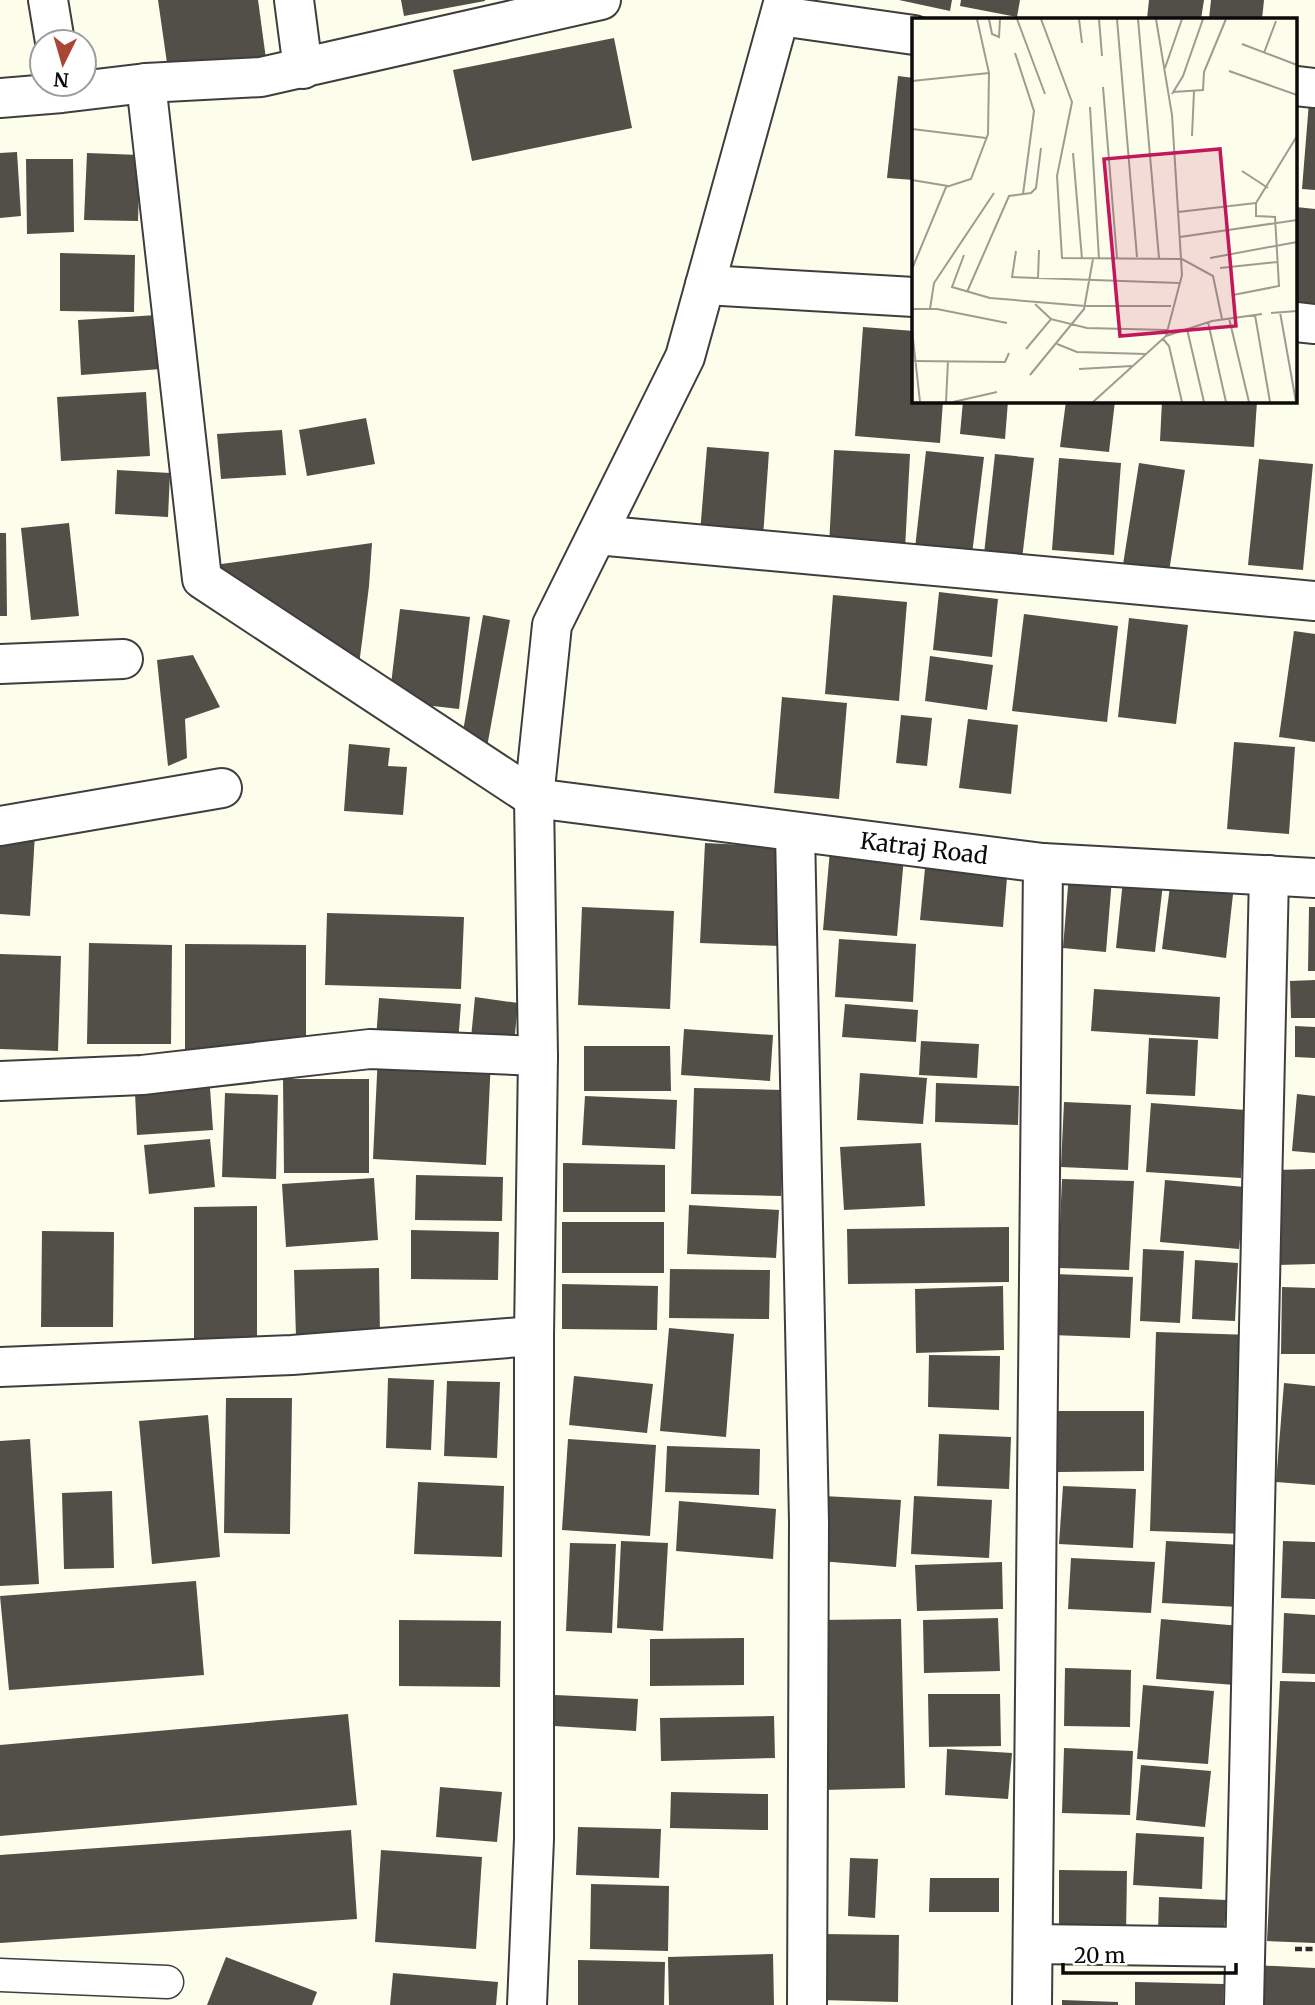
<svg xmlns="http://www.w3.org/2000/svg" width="1315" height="2005" viewBox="0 0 1315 2005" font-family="Merriweather,serif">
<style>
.building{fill:#524e48}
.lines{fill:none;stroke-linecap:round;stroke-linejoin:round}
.service-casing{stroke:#3e3e3e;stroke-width:35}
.minor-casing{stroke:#3e3e3e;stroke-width:42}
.tertiary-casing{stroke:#3e3e3e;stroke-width:42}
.path{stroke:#2d2d2d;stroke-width:4.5;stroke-dasharray:7 3.5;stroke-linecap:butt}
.service{stroke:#fff;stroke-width:32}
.minor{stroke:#fff;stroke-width:38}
.tertiary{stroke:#fff;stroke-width:38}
.labels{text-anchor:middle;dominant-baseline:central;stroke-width:7;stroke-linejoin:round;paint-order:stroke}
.street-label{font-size:23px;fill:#0b0b0b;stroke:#fff}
.inset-road{fill:none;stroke:#9c9c91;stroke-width:2}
.view{fill:#c2185b;fill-opacity:0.15;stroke:#c2185b;stroke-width:3.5}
.inset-edge{fill:none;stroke:#0b0b0b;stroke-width:3.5}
</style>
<rect width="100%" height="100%" fill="#fcfdeb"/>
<!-- building -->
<g class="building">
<polygon points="158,0 258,0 266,59 168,70"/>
<polygon points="401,0 485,0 485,1 404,16"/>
<polygon points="899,0 952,0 950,11"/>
<polygon points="961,0 1020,0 1017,17 960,6"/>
<polygon points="1149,0 1204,0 1201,19 1147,19"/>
<polygon points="1211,0 1264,0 1262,19 1209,19"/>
<polygon points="614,38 632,128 472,161 453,70"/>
<polygon points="898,76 914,78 914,180 887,178"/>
<polygon points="1309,102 1315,103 1315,190 1302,189"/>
<polygon points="17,152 21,216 0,218 0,153"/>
<polygon points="87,153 140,155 138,221 84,220"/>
<polygon points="26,159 73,159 74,232 27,234"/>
<polygon points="1296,207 1315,209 1315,306 1296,303"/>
<polygon points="60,253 135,255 134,312 60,311"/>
<polygon points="157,315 161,369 81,375 78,320"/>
<polygon points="863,327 914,331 914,401 943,401 940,443 855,436"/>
<polygon points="146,392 150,456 61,461 57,397"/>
<polygon points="963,401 1008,401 1005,439 960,434"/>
<polygon points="1066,401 1115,401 1109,452 1060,447"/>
<polygon points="1162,401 1257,401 1254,447 1160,441"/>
<polygon points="366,418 375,464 307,476 299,430"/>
<polygon points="282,430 286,475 221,479 217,434"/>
<polygon points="707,447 769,452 763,537 700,533"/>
<polygon points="834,450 910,454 905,549 829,546"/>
<polygon points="926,451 984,457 972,554 915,548"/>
<polygon points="995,454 1034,458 1022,559 984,554"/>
<polygon points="1059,458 1121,463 1114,555 1052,550"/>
<polygon points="1259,459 1313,464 1303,570 1248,565"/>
<polygon points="1139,463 1185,470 1168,578 1122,571"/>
<polygon points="117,470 170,473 168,517 115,514"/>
<polygon points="69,523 79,616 31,620 21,528"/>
<polygon points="0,533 6,533 7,616 0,616"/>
<polygon points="372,543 369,586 359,665 207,566"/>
<polygon points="939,592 998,599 992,657 933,650"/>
<polygon points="833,595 907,602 899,701 825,694"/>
<polygon points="400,609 470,617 459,709 389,701"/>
<polygon points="1024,614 1118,626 1107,722 1012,711"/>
<polygon points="483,615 510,620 487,747 461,743"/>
<polygon points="1129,618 1188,625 1176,724 1118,717"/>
<polygon points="1294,631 1315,634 1315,742 1279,737"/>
<polygon points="193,655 220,707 185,719 187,758 168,766 157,660"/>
<polygon points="930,656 993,665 987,710 925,701"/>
<polygon points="782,697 847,703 839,799 774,793"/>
<polygon points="901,715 932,718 927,766 896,763"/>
<polygon points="968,719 1018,725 1011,794 959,788"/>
<polygon points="1234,742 1295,747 1289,834 1227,829"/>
<polygon points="349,744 390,748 388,766 407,767 403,815 344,811"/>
<polygon points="0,832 35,834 30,916 0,914"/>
<polygon points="705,843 783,847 779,946 700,943"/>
<polygon points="830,850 904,857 897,936 823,930"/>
<polygon points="926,858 1008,865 1003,927 920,920"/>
<polygon points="1069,874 1112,878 1106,952 1063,948"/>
<polygon points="1123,880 1163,884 1155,952 1116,948"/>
<polygon points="1170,886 1233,894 1226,958 1162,949"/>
<polygon points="582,907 674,911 670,1009 578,1005"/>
<polygon points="1309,907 1315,907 1315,971 1308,971"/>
<polygon points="327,913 464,917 461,989 325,985"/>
<polygon points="839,939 916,944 913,1002 835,997"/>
<polygon points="89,943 172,945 171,1044 87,1044"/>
<polygon points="185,944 306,945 306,1050 185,1049"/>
<polygon points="0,954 61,956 58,1051 0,1049"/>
<polygon points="1315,980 1315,1018 1291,1018 1290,981"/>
<polygon points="1094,989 1220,997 1218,1039 1091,1031"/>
<polygon points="475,997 518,1003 514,1044 471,1038"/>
<polygon points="379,998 461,1004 458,1043 376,1039"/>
<polygon points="845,1004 918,1010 916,1042 842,1037"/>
<polygon points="1295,1026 1315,1027 1315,1058 1295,1057"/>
<polygon points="684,1029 773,1035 770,1081 681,1075"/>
<polygon points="1149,1038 1198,1040 1195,1096 1146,1094"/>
<polygon points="921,1041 979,1044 977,1078 919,1075"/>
<polygon points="584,1046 670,1046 671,1091 584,1091"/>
<polygon points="378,1054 491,1059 486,1165 373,1159"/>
<polygon points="860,1073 927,1078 923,1124 857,1120"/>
<polygon points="283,1079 369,1079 369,1173 284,1173"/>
<polygon points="936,1083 1019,1086 1018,1125 935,1122"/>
<polygon points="210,1088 213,1130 137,1135 135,1093"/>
<polygon points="694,1088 784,1090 781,1196 691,1194"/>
<polygon points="225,1093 278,1095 276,1179 222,1177"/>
<polygon points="1297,1094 1315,1096 1315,1153 1292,1151"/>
<polygon points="585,1096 677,1100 675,1149 582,1145"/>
<polygon points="1064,1102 1131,1105 1128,1170 1061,1167"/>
<polygon points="1151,1103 1246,1110 1241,1178 1146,1172"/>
<polygon points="210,1139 215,1187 149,1194 144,1145"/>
<polygon points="921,1143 925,1206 844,1210 840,1147"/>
<polygon points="563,1163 665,1165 665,1212 563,1212"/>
<polygon points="1315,1169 1315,1264 1277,1265 1275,1170"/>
<polygon points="416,1175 503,1177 502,1221 415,1220"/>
<polygon points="374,1178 378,1240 286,1247 282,1184"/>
<polygon points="1062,1179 1134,1181 1129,1270 1058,1268"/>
<polygon points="1165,1180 1245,1187 1239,1249 1160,1242"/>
<polygon points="689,1205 779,1210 776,1258 687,1254"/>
<polygon points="257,1206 257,1349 194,1350 194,1207"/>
<rect x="562" y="1222" width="102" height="51"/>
<polygon points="1009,1227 1009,1282 848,1284 847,1229"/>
<polygon points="411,1230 499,1232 498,1280 411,1279"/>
<polygon points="42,1231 114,1232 113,1327 41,1327"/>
<polygon points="1143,1249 1184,1251 1180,1323 1140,1321"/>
<polygon points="1195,1260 1238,1263 1235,1321 1192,1319"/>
<polygon points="379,1268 380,1336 296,1337 294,1270"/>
<polygon points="670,1269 770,1270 769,1319 669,1318"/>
<polygon points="1054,1274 1133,1277 1130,1338 1052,1335"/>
<polygon points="562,1284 658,1286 657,1330 562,1329"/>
<polygon points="1003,1286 1004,1350 916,1353 915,1289"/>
<polygon points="1282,1287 1315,1288 1315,1354 1281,1354"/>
<polygon points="669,1328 734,1334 726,1437 660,1431"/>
<polygon points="1156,1332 1252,1335 1246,1534 1150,1531"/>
<polygon points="929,1355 1000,1356 999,1410 928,1407"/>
<polygon points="574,1376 653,1384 647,1433 569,1425"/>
<polygon points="388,1378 434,1380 431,1450 386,1448"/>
<polygon points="447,1381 500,1382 497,1458 444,1456"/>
<polygon points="1284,1383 1315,1386 1315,1485 1276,1482"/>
<polygon points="226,1398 292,1398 290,1534 224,1533"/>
<polygon points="1058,1411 1144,1411 1144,1471 1058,1472"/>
<polygon points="208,1415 220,1557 152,1564 139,1421"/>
<polygon points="939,1434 1011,1437 1009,1489 937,1486"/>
<polygon points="30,1439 39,1584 0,1586 0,1441"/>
<polygon points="568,1439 656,1445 650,1536 562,1530"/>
<polygon points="667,1446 760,1449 759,1495 665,1492"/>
<polygon points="418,1482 504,1486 502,1557 414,1554"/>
<polygon points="1063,1486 1136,1489 1133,1548 1059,1544"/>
<polygon points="112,1491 114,1568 64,1569 62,1493"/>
<polygon points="823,1496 901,1500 896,1567 819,1561"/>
<polygon points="914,1496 992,1500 989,1558 911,1554"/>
<polygon points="679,1501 776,1509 773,1559 676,1551"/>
<polygon points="621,1541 668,1543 663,1631 617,1628"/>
<polygon points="1166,1541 1243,1545 1239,1607 1162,1603"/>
<polygon points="1283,1541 1315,1542 1315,1599 1281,1598"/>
<polygon points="570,1543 616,1544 612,1633 566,1631"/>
<polygon points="1071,1558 1155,1562 1151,1613 1068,1609"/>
<polygon points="1002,1562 1003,1609 917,1611 915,1565"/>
<polygon points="196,1581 204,1675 9,1690 0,1596"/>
<polygon points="1284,1613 1315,1615 1315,1674 1282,1673"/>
<polygon points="998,1618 1000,1671 924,1673 923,1620"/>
<polygon points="901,1619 905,1788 823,1790 820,1620"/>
<polygon points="1161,1619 1240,1626 1235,1685 1156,1679"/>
<polygon points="399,1620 501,1621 500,1687 399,1686"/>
<polygon points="744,1638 744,1685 650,1686 650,1639"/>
<polygon points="1065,1668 1131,1670 1130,1727 1064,1726"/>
<polygon points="1280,1681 1315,1682 1315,1943 1267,1941"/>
<polygon points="1143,1685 1214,1691 1208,1764 1137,1759"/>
<polygon points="928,1694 1000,1694 1001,1746 929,1747"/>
<polygon points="555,1695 638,1699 636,1731 554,1726"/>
<polygon points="348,1714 357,1805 0,1836 0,1745"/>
<polygon points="774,1716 775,1758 661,1761 660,1718"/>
<polygon points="1064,1748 1133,1751 1130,1815 1062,1813"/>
<polygon points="947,1749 1012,1753 1008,1799 945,1795"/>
<polygon points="1141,1765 1211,1771 1205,1827 1136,1820"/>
<polygon points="440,1787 502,1792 497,1842 436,1837"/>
<polygon points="671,1792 768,1794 768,1830 670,1828"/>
<polygon points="578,1827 661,1829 659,1878 576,1875"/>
<polygon points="351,1830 357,1919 0,1943 0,1855"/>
<polygon points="1136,1833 1204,1837 1202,1889 1133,1885"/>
<polygon points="381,1850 482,1857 476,1949 375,1942"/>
<polygon points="850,1858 878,1859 875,1918 848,1916"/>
<polygon points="1059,1870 1127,1871 1126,1934 1059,1933"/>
<polygon points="930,1878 999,1878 999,1912 929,1912"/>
<polygon points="591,1884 669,1886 668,1951 590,1949"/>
<polygon points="1159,1897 1226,1900 1224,1937 1158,1934"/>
<polygon points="822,1934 899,1935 898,2002 821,2000"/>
<polygon points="773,1954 774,2005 669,2005 668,1957"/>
<polygon points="226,1957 317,1992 312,2005 207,2005"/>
<polygon points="578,1960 665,1962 664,2005 578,2005"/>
<polygon points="1254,1965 1315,1968 1315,2005 1253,2005"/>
<polygon points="393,1973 498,1982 496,2005 390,2005"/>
<polygon points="1135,1982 1224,1984 1223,2005 1135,2005"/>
<polygon points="1062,2000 1118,2002 1118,2005 1062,2005"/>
</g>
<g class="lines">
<defs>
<polyline id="service" points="0,1975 167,1982"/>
<g id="minor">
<polyline points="48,0 55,42"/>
<polyline points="294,0 303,69"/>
<polyline points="780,16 914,35"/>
<polyline points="146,83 202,579 534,798 1043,863 1315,878"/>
<polyline points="1296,86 1315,88"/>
<polyline points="0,98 62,93 146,83 261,77 601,0"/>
<polyline points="705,285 914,297"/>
<polyline points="1296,322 1315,324"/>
<polyline points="597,535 1315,601"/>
<polyline points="0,664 123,659"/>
<polyline points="0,826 222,788"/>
<polyline points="795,832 809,1522 807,2005"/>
<polyline points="0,1081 142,1075 370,1049 538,1056"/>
<polyline points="0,1367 292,1355 534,1336"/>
<polyline points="1033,1944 1245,1947"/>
<polyline points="1032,2005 1043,863"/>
<polyline points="1244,2005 1269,875"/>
</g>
<polyline id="tertiary" points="527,2005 534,1839 534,1336 538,1056 534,798 552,625 685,357 784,0"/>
</defs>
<!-- service casing -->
<use href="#service" class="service-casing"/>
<!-- minor casing -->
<use href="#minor" class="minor-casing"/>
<!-- tertiary casing -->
<use href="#tertiary" class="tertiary-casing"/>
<!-- path -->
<polyline class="path" points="1295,1949 1315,1949"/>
<!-- service -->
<use href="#service" class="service"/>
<!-- minor -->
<use href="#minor" class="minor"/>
<!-- tertiary -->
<use href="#tertiary" class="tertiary"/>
</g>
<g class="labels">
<!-- street labels -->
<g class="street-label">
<text transform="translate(924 848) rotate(7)">Katraj Road</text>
</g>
</g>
<!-- overview -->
<g transform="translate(912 18)">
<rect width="385" height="385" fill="#fcfdeb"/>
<path class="inset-road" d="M77 1 80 16 87 19 88 1M105 1 133 76M129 1 160 84 145 158 150 240 270 241 301 258 310 301M167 1 170 25M187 1 190 38M205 1 225 239M226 1 247 240M330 26 385 47M103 35 122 93 111 176M352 35 364 3M253 50 270 1M317 53 385 77M0 63 77 55M191 69 205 240M261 74 291 72 292 54 314 1M260 76 271 58 291 1M178 89 187 241M0 111 74 120M280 118 282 73M161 135 170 241M330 153 356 170M0 162 36 168M266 194 344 185M268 219 385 202M104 233 100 259 267 265M52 237 40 269 78 280 173 288H259M298 240 385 224M308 250 365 244M0 251 34 169 59 161 76 116 77 55 65 1M126 260 127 232M55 274 97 178 119 175 124 170 129 130M321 277 367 268 363 199 344 198V185L385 118M123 286 139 301M0 291H25L95 305M18 291 22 265 82 175M368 294 384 384M359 295 385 293M343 297 358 384M317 300 337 384M296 304 314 384M275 311 292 384M0 312 8 384M254 318 300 303 350 296M251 321 257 328 270 384M145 326 165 334 234 336M114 331 139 301 175 310 255 312M2 343 93 344 97 335M167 351 220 348M118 357 172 291 181 241M34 384 36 343M41 384 85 374M181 384 254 318 270 257 260 97 244 1"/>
<path class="view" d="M308 131 324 308 208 318 192 141Z"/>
<rect width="385" height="385" class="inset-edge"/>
</g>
<!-- north arrow -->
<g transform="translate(63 63) rotate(185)"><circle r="33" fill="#ffffff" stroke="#9d9d9d" stroke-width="2"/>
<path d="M0-5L12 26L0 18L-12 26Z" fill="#a94734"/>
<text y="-10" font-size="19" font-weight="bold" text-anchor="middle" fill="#0b0b0b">N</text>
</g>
<!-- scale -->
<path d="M1063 1963v10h173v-10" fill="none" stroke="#0b0b0b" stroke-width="3.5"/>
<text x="1074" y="1963" font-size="21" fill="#0b0b0b" stroke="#ffffff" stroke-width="5" paint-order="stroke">20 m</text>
</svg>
